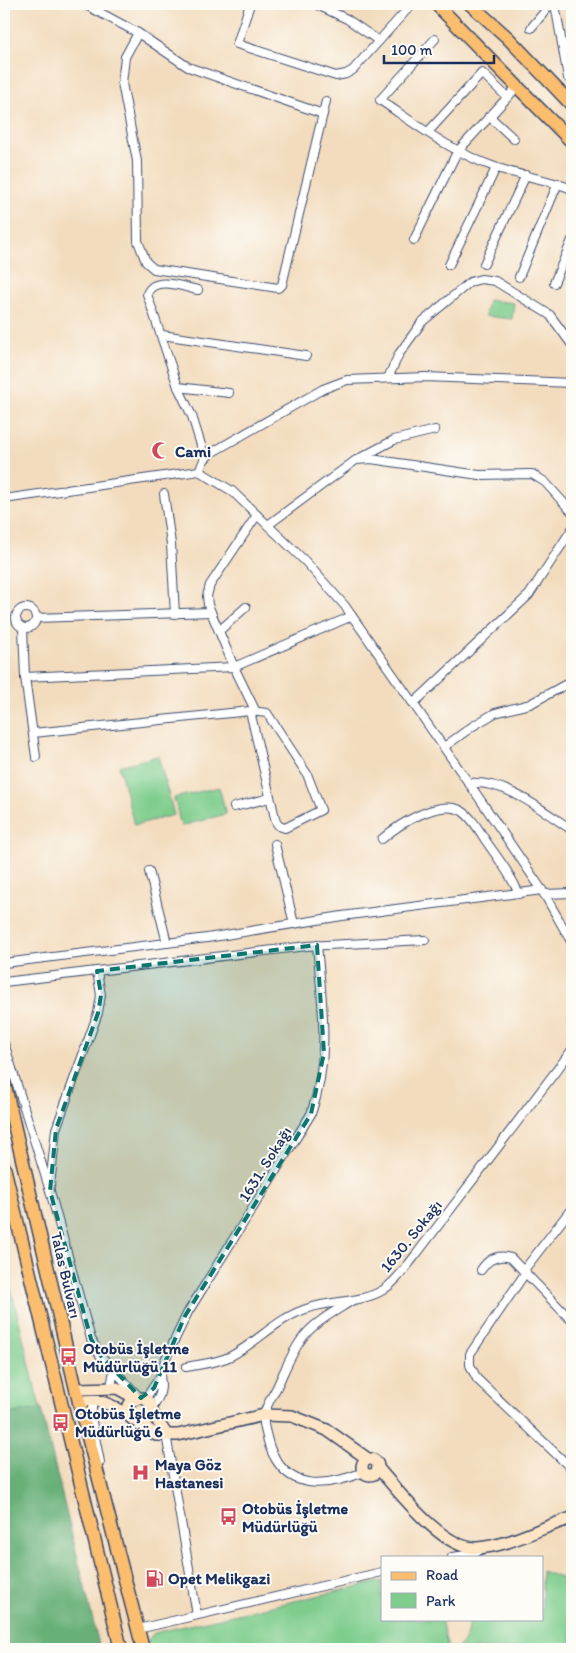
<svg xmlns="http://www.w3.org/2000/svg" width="576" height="1653" viewBox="0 0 576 1653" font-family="Itim,sans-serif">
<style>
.green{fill:#7fcd8d;stroke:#4d7e76}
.forest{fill:#67b078;stroke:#41706b}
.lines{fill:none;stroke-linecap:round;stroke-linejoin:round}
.street-casing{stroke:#3b496c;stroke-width:10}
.secondary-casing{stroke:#3b496c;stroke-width:14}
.primary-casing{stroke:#3b496c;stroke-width:15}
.street{stroke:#fff;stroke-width:8}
.secondary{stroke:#fde5c5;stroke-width:11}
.primary{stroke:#fbbd6e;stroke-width:12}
.marked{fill:#0f766e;fill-opacity:0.2;stroke:#0f766e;stroke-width:4;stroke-dasharray:10 6;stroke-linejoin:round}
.labels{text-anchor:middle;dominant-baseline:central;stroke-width:4;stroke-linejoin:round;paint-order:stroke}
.poi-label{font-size:16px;font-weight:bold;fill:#1b2f5e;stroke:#fdfcf7;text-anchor:start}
.street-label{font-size:16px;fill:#1b2f5e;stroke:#fdfcf7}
</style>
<rect width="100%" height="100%" fill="#fdfcf7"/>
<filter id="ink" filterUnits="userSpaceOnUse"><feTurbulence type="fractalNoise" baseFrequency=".02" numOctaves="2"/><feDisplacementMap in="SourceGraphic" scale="10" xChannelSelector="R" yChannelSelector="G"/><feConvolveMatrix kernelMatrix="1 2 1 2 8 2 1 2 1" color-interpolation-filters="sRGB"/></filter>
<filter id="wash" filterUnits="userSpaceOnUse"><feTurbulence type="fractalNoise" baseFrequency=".0096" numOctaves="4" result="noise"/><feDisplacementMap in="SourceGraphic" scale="20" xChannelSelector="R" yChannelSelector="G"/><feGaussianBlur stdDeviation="1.12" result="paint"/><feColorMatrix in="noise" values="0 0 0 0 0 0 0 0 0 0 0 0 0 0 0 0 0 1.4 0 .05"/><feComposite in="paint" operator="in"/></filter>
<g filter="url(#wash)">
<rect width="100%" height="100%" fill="#f3dcbd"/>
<!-- green -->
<g class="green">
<polygon points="488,300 514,303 512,319 485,316"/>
<polygon points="158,756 174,815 134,825 119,766"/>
<polygon points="219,787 226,814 181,826 174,798"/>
<polygon points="4,1259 55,1470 4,1649"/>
<path d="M542 1571 572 1582V1649H457C465 1641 470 1632 467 1619H542Z"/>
<polygon points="382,1581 382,1619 441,1619 448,1649 150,1649 148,1640 154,1633"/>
</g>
<!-- forest -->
<polygon class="forest" points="41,1409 100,1649 4,1649 4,1416 17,1412"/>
</g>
<g filter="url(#ink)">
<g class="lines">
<defs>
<g id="street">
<polyline points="84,4 138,33 188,67 323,114"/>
<polyline points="250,4 237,44 336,76 346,74 353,70 412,4"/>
<polyline points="315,4 347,19 379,41"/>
<polyline points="555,4 568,78"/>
<polyline points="531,28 551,4"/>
<polyline points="138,33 125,57 122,83 137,161 138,241 146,262 154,269 278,288 282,285 326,101"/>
<path d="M435 39 380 100C417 125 453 153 495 167 520 176 547 179 572 189"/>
<polyline points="489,116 514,139"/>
<polyline points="428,132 482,73 507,97"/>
<polyline points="414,240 457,152 517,87"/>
<polyline points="484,264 526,175"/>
<polyline points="449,265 496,168"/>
<polyline points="519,277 558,183"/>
<polyline points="554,283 572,240"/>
<path d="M198 290C183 287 154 275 147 294L178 387 192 416 205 458"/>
<polyline points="162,335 306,356"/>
<polyline points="388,378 399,354 422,322 470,282 481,279 495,281 550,315 572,345"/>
<polyline points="178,387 229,393"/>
<polyline points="360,458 394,440 435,430"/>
<polyline points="199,471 204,460 211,453 323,389 347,380 426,377 572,383"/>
<polyline points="164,494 171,544 175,614"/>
<polyline points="4,499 199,471 232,491 305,561 345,606 475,792 542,890 572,943"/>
<polyline points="268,525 356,460 371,459 479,475 532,474 545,482 572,512"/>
<circle cx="26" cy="618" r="10"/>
<polyline points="36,618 211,612"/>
<polyline points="23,628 25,677 36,757"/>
<polyline points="219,631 246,607"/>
<polyline points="25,677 234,667 352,616"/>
<polyline points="414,703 529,595 572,529"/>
<polyline points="255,710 234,667 208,605 207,596 210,585 257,515"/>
<polyline points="33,733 250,711 267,713 307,774 321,810 285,828 279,826 276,822 250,711"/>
<polyline points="444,747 473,726 495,713 530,704 572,681"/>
<path d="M469 783C506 780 543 811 572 830"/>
<polyline points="234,807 270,798"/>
<path d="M382 839C398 825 439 798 462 811 473 818 481 834 488 844 500 861 511 875 519 894"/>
<polyline points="275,844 294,924"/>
<polyline points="149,871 167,943"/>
<polyline points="544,894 572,893"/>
<polyline points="4,963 207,938 342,916 542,890"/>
<polyline points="4,982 307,946 425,940"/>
<polyline points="4,1043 50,1191 91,1339 100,1355 140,1398"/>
<polyline points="50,1186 56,1129 98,1013 101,995 97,971"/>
<path d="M481 1270C488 1259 498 1254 511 1258L572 1321"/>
<polyline points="524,1270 572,1208"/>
<polyline points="526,1272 470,1354 470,1365 477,1379 572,1469"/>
<path d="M353 1300C336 1311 316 1321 304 1336 292 1351 285 1370 277 1387 273 1395 266 1405 264 1415 262 1423 267 1436 269 1445 286 1493 326 1487 364 1472"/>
<path d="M186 1367C201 1364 217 1363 231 1356 258 1342 278 1317 309 1308 333 1300 362 1303 383 1290 396 1282 405 1268 415 1256L572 1050"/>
<polyline points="111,1387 114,1370"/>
<path d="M145 1399 160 1377 165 1360 188 1312 311 1114C331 1058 322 1002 317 945"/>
<polyline points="93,1400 91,1417 100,1462"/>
<path d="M152 1408C160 1398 163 1389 160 1377"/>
<polyline points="166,1434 197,1615"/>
<polyline points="452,1557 474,1554 483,1548"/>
<polyline points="138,1629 382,1572"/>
</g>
<g id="secondary">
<polyline points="77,1389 117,1388 137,1399"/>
<circle cx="140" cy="1410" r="12"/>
<path d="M79 1402C100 1397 112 1406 129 1415"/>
<polyline points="152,1412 166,1434"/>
<polyline points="138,1422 156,1435 178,1435 264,1415 292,1416 327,1430 368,1459"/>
<circle cx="370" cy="1467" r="8"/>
<path d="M378 1468C399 1492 443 1550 477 1548 510 1546 541 1527 572 1518"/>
</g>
<g id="primary">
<polyline points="436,4 572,142"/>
<polyline points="470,4 507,37 572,105"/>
<polyline points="4,1082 79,1402 143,1649"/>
<polyline points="4,1167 121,1649"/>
</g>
</defs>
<!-- street casing -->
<use href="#street" class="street-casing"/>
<!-- secondary casing -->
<use href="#secondary" class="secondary-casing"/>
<!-- primary casing -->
<use href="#primary" class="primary-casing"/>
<!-- street -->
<use href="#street" class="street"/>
<!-- secondary -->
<use href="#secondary" class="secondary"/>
<!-- primary -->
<use href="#primary" class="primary"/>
</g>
</g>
<!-- marked area -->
<path class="marked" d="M317 945 324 1053 311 1114 185 1316 154 1388 141 1398 100 1355 91 1339 50 1191 56 1129 98 1013 101 995 97 971Z"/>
<!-- icons -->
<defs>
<symbol id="mosque-bare" viewBox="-9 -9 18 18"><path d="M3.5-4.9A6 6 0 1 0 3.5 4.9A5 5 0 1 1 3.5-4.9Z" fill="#d1495b" stroke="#fdfcf7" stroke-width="2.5" paint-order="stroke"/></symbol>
<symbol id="bus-bare" viewBox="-9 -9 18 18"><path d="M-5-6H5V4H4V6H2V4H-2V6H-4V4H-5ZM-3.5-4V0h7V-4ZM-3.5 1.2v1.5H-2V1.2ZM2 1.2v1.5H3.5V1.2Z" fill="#d1495b" stroke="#fdfcf7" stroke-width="2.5" paint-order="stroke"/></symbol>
<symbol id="hospital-bare" viewBox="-9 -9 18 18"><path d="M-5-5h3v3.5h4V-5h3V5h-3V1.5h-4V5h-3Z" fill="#d1495b" stroke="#fdfcf7" stroke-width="2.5" paint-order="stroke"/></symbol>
<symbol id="fuel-bare" viewBox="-9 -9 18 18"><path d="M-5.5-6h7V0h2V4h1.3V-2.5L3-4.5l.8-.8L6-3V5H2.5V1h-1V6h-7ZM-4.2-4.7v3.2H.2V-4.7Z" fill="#d1495b" stroke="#fdfcf7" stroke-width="2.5" paint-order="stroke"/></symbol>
</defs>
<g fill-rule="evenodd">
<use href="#mosque-bare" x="148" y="438" width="25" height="25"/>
<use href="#bus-bare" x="56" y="1344" width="25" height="25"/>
<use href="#bus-bare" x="48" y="1410" width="25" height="25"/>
<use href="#hospital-bare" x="128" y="1460" width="25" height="25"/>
<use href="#bus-bare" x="216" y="1504" width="25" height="25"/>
<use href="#fuel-bare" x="142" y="1566" width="25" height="25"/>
</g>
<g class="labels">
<!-- poi labels -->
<g class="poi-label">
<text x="175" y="451">Cami</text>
<text x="83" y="1348">Otobüs İşletme<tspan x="83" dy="18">Müdürlüğü 11</tspan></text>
<text x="75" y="1413">Otobüs İşletme<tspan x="75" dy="18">Müdürlüğü 6</tspan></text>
<text x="155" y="1464">Maya Göz<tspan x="155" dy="18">Hastanesi</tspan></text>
<text x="242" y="1508">Otobüs İşletme<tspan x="242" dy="18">Müdürlüğü</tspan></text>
<text x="168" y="1578">Opet Melikgazi</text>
</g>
<!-- street labels -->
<g class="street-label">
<text transform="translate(265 1164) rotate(-58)">1631. Sokağı</text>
<text transform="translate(411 1236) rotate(-51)">1630. Sokağı</text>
<text transform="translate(66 1275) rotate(77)">Talas Bulvarı</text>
</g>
</g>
<!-- margin -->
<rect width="576" height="1653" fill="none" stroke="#fdfcf7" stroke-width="20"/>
<!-- legend -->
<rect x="381" y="1556" width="162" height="65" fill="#fdfcf7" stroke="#a3aaba"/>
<rect x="391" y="1572" width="25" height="8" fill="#fbbd6e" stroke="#a3aaba"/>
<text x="426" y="1580" font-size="15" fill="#1b2f5e">Road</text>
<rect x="391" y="1593" width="25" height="15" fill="#7fcd8d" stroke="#a3aaba"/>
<text x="426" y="1606" font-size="15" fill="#1b2f5e">Park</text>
<!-- scale -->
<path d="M384 55v8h110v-8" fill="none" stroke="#1b2f5e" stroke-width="2.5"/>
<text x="391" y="55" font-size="15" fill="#1b2f5e" stroke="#fdfcf7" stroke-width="4" paint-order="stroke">100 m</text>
</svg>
